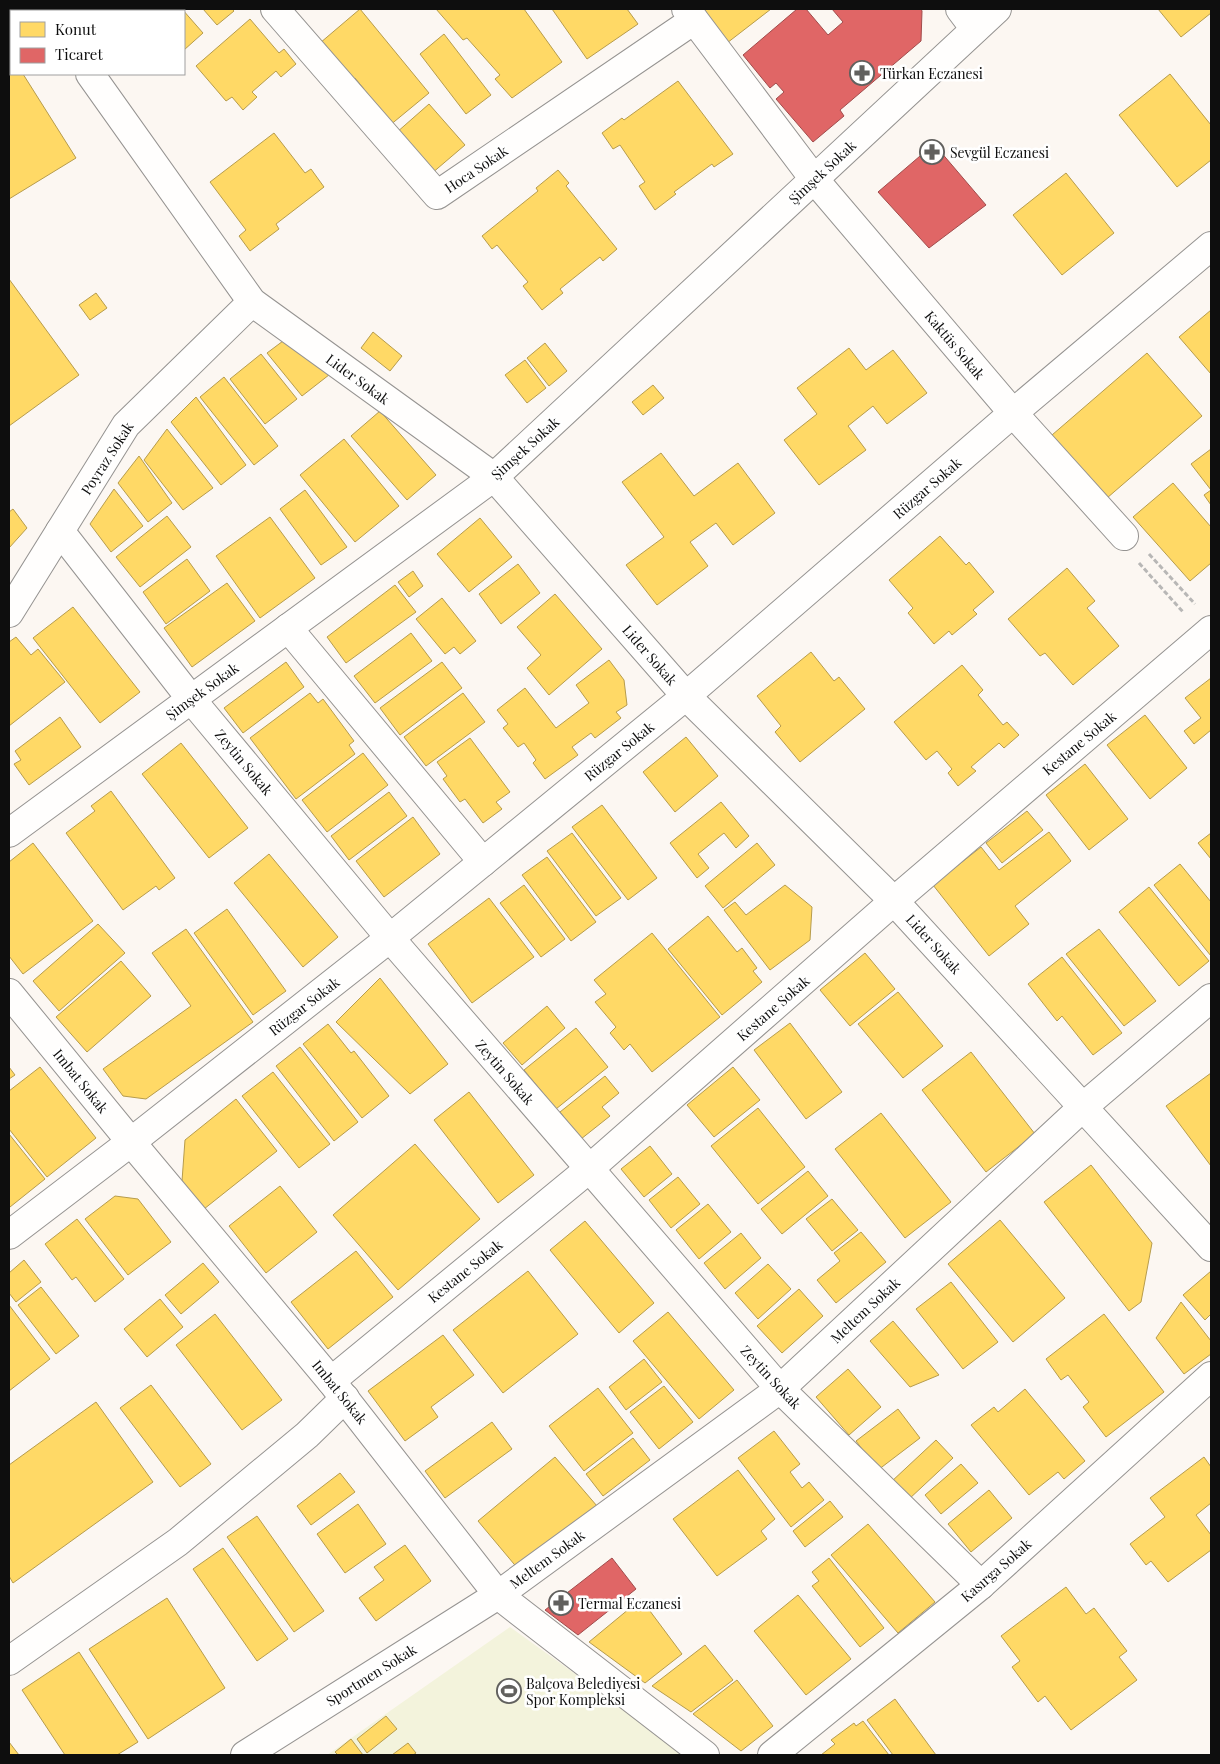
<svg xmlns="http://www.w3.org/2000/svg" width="1220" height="1764" viewBox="0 0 1220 1764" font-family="'Playfair Display',serif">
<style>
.pitch{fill:#f3f3dc}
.homes{fill:#ffd966;stroke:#b79c4c}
.shops{fill:#e06666;stroke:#a14c4c}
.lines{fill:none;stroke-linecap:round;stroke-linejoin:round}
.minor-casing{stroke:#959391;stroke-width:30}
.path{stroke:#b8b7b6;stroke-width:3;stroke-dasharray:5 2.5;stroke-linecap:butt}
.minor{stroke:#fffefd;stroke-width:28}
.labels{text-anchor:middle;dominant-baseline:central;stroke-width:5;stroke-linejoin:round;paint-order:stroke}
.poi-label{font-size:14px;fill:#0e0e0e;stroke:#fff;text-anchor:start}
.street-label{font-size:14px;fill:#0e0e0e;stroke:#fff}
</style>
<rect width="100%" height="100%" fill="#fcf7f2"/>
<!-- pitch -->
<polygon class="pitch" points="510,1627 688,1755 327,1755"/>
<!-- homes -->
<g class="homes">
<polygon points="90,9 125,9 122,11 97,11 95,9 92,11"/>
<polygon points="164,9 182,9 203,33 184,50 184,11 162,11"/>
<polygon points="203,9 232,9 234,11 217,25"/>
<polygon points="360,9 429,93 389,126 360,92 364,89 355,78 351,81 320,43"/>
<polygon points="436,9 524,9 562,62 512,98 495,79 500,75 467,38 463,40"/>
<polygon points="552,9 627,9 638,24 587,59"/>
<polygon points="700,9 771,9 727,43"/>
<polygon points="1158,9 1211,9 1211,13 1181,37"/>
<polygon points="250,19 279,53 284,49 296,64 281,77 276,71 252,92 257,97 243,110 232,97 226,101 196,66"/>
<polygon points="444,34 491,95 466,114 420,54"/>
<polygon points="9,51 11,55 11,74 23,74 76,158 9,199"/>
<polygon points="1170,74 1211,125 1211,160 1177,187 1119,115"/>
<polygon points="678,81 733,154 714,167 712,164 674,192 676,194 655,210 639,186 645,182 620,145 613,149 602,133 622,118 624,120"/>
<polygon points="429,104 465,145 431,174 396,133"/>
<polygon points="274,133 305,173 311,169 324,187 276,224 279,229 250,251 239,236 246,230 210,182"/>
<polygon points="558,170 569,183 566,186 617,249 603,261 600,257 560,289 563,293 542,310 523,286 528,282 497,245 492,249 482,236 538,191 536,188"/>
<polygon points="1066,173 1114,233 1062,275 1013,215"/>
<polygon points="9,279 79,375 9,426"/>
<polygon points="96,293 107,308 90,320 79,305"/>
<polygon points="1211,310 1211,374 1179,337"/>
<polygon points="373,332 402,356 390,371 361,348"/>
<polygon points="283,341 323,358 334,371 302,396 267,353"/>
<polygon points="545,343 567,371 549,386 527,358"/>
<polygon points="849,348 866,370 893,350 927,393 887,424 873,406 848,426 866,450 819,485 784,440 817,414 797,388"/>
<polygon points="1147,353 1202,416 1107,498 1052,435"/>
<polygon points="261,354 297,399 265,424 230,379"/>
<polygon points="525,360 546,388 527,403 505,375"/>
<polygon points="224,377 278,446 254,465 200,397"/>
<polygon points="653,385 664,398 643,415 632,402"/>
<polygon points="196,397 246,465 221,485 171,422"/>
<polygon points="380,411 436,475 407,500 351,436"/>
<polygon points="167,429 213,488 183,510 144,460"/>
<polygon points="344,439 399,506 355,542 300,475"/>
<polygon points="1211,449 1211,505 1204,495 1211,490 1191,464"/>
<polygon points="661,453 694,496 738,463 775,513 733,545 716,523 690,542 708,566 657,605 626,565 664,537 622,482"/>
<polygon points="139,456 172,503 148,522 118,483"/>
<polygon points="1173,483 1211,527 1211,563 1190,581 1133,517"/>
<polygon points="114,489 143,526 111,552 90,524"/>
<polygon points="305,490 347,547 321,565 280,509"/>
<polygon points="13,509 27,528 9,548 9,512"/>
<polygon points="167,516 191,547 140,587 116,557"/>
<polygon points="270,517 315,578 260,618 216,556"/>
<polygon points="480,518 512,557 469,592 437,554"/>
<polygon points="940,536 966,565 969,562 994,592 973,610 977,614 952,635 949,631 934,644 908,613 913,608 889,580"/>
<polygon points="187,559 210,591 166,624 143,592"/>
<polygon points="518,564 540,593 501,624 479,594"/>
<polygon points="1067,568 1095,601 1087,608 1119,646 1073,685 1045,653 1040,656 1008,619"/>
<polygon points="413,571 423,586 409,597 398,582"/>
<polygon points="227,583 255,621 192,667 164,628"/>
<polygon points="395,585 416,612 346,663 327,637"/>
<polygon points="555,594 602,649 549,695 527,668 541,655 517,627"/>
<polygon points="442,598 476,641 460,654 454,647 445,654 416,619"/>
<polygon points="73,607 140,692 100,723 33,638"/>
<polygon points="411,633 432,661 375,703 354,676"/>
<polygon points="16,637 31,655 38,649 65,682 9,726 9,642"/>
<polygon points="811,652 834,681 839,677 865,709 800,762 775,732 781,726 757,696"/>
<polygon points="609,660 624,680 627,705 616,712 621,718 595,738 591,733 572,747 578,755 545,779 533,763 536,760 524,743 518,747 503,728 508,724 497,710 525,688 556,728 589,703 576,685"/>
<polygon points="286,662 304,687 243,733 224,708"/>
<polygon points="442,662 462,688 400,735 380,708"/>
<polygon points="962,665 983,690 978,695 1003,725 1007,722 1019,735 1004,748 999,743 971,767 976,771 958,786 948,773 952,769 937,751 926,760 894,722"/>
<polygon points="1211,678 1211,730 1194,744 1184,731 1201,718 1185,698"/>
<polygon points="310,693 318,703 323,699 354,741 349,745 355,754 296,799 250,738"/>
<polygon points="463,693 485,722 426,766 404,737"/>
<polygon points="1145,715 1187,768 1150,799 1107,745"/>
<polygon points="60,717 81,747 29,785 14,764 21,760 15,751"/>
<polygon points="686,737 718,776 675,812 643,772"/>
<polygon points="470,738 510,792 496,802 502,809 483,823 465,799 460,802 443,779 447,776 437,762"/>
<polygon points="181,743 248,828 209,858 142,774"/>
<polygon points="363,753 388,785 327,832 302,800"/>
<polygon points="1085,764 1128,819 1089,850 1046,795"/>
<polygon points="111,791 175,878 159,890 156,886 123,910 66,833 95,811 91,806"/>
<polygon points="389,792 407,816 349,860 331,836"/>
<polygon points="721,802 749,836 736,848 724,833 698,854 709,868 697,878 670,843"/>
<polygon points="602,805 657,878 628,900 572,827"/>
<polygon points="1027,811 1043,830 1002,863 986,843"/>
<polygon points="413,817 440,854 384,897 356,861"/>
<polygon points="1049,832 1071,861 1015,906 1029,924 989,956 933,885 981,847 999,870"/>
<polygon points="572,833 621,898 596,916 547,851"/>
<polygon points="1211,833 1211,859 1198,843"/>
<polygon points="33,843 93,921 23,974 9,956 9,862"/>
<polygon points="757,843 775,865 723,908 705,886"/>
<polygon points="269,854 338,937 303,967 234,883"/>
<polygon points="547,857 596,922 571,941 522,875"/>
<polygon points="1180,864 1211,902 1211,956 1154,885"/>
<polygon points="524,885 565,939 541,957 500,903"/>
<polygon points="785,885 812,907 810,940 770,970 724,910 735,902 746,915"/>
<polygon points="1149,887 1209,961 1179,986 1119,912"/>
<polygon points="489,898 534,957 472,1003 428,944"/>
<polygon points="227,909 286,991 253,1015 194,933"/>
<polygon points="708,916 737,952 742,948 757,968 753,971 762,982 722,1015 668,949"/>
<polygon points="98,924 125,953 59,1011 33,981"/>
<polygon points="186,929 253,1022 146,1099 123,1096 103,1069 191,1006 152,953"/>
<polygon points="1099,929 1156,1001 1124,1026 1066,954"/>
<polygon points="652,933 720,1017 652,1072 630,1044 624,1050 610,1033 616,1027 595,1002 606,994 594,980"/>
<polygon points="865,953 895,989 850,1026 820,990"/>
<polygon points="1062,957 1122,1033 1093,1055 1062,1016 1057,1021 1028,984"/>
<polygon points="121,961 151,996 87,1052 56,1017"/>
<polygon points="380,978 448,1064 410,1094 336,1022"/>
<polygon points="898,992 943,1046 903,1078 858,1024"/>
<polygon points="547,1006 565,1028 522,1065 503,1043"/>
<polygon points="790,1023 842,1092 806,1119 754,1050"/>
<polygon points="328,1024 351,1053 354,1051 389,1096 362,1118 303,1044"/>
<polygon points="576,1028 608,1067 556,1109 524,1070"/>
<polygon points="300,1047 358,1122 334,1141 276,1066"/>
<polygon points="971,1052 1035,1134 986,1172 922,1090"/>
<polygon points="9,1067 15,1075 9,1079"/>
<polygon points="40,1067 96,1138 47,1177 9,1129 9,1091"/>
<polygon points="733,1067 760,1100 714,1137 687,1105"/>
<polygon points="273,1072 330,1144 299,1168 242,1096"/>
<polygon points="1211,1073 1211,1166 1166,1106"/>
<polygon points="605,1076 619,1093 602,1107 610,1116 581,1139 560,1112"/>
<polygon points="469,1092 534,1175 498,1203 434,1120"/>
<polygon points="236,1099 277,1151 204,1209 182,1181 185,1140"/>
<polygon points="758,1108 805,1167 758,1204 711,1146"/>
<polygon points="881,1113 951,1202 905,1238 835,1149"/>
<polygon points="9,1134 45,1179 10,1207 9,1205"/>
<polygon points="415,1144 480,1219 398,1290 333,1215"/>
<polygon points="650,1146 672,1174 644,1197 621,1169"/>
<polygon points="1091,1165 1152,1243 1141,1302 1129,1311 1044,1202"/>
<polygon points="808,1171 828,1196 782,1234 761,1209"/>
<polygon points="678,1177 700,1204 671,1228 649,1200"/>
<polygon points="280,1186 317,1232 266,1273 229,1226"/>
<polygon points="115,1196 138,1199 171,1242 128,1275 85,1219"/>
<polygon points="832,1199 858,1230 832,1251 806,1219"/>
<polygon points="708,1204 731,1232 699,1259 676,1230"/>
<polygon points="77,1219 124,1279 95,1302 76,1277 72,1280 45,1244"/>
<polygon points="1000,1220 1065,1298 1013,1342 948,1264"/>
<polygon points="585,1221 654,1303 619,1333 550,1250"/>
<polygon points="861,1232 886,1262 836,1303 817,1280 840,1261 834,1253"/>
<polygon points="741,1233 761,1258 725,1289 704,1263"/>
<polygon points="356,1251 393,1297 328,1349 291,1302"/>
<polygon points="24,1260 41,1282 16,1302 9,1293 9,1273"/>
<polygon points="203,1263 219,1282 181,1314 165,1295"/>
<polygon points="768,1264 791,1289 758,1319 735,1293"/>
<polygon points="528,1271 578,1334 503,1393 453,1330"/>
<polygon points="1211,1271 1211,1314 1205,1320 1183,1295"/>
<polygon points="951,1282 998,1342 963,1369 916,1309"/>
<polygon points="41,1287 79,1336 56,1354 18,1305"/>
<polygon points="799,1289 823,1316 782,1353 757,1326"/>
<polygon points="160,1299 183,1327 147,1357 124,1329"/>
<polygon points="1181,1302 1211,1341 1211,1354 1184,1374 1156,1338"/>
<polygon points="9,1305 50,1359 9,1391"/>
<polygon points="668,1312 734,1390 699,1419 633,1341"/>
<polygon points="215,1314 282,1400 242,1430 176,1345"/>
<polygon points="1104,1314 1164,1392 1106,1437 1083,1407 1089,1402 1068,1375 1061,1380 1046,1359"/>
<polygon points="893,1321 939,1375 910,1387 870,1341"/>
<polygon points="443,1335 474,1375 431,1407 438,1417 405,1441 368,1391"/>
<polygon points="644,1359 662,1382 626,1410 609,1387"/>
<polygon points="848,1369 881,1407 849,1435 816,1397"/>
<polygon points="151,1385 211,1464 180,1487 120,1408"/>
<polygon points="664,1386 693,1422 659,1449 630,1412"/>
<polygon points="598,1388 633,1433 584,1471 549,1426"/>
<polygon points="1025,1389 1085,1461 1064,1479 1058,1472 1029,1495 971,1425 994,1407 998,1412"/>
<polygon points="96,1402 153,1482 13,1583 9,1576 9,1465"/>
<polygon points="898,1409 920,1438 878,1470 856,1441"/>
<polygon points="492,1422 512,1449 445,1498 425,1471"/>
<polygon points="774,1431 800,1464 790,1472 802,1488 809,1482 824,1500 791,1527 738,1458"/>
<polygon points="633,1438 650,1460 603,1496 586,1474"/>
<polygon points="936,1440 953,1458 908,1500 891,1482"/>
<polygon points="555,1457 597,1506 519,1570 478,1521"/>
<polygon points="1204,1457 1211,1467 1211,1503 1196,1515 1211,1535 1211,1550 1168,1582 1151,1561 1146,1565 1130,1544 1165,1517 1150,1498"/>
<polygon points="961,1464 978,1483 941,1514 925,1495"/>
<polygon points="738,1470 775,1519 761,1531 767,1539 717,1576 673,1519"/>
<polygon points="340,1473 355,1492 311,1525 297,1506"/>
<polygon points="989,1490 1012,1518 971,1552 948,1524"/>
<polygon points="830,1501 843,1517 805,1547 793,1531"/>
<polygon points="358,1504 386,1544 345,1573 317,1534"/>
<polygon points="257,1516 324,1611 294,1632 227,1537"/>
<polygon points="868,1524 935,1602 898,1633 831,1555"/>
<polygon points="405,1545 431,1581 376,1621 359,1598 384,1580 374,1567"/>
<polygon points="223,1548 288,1639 257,1661 193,1569"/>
<polygon points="829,1558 884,1628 860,1647 812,1586 819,1581 812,1572"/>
<polygon points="1066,1587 1086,1614 1094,1608 1127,1651 1119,1657 1137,1680 1071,1730 1045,1696 1038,1702 1012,1667 1020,1661 1001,1636"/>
<polygon points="798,1595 851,1659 806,1695 754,1631"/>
<polygon points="167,1598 225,1688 148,1739 89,1649"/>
<polygon points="641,1599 682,1654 645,1683 589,1642"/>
<polygon points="705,1645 733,1680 691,1712 652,1686"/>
<polygon points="79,1652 138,1742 117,1755 65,1755 22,1690"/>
<polygon points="737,1680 773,1726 741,1751 693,1714"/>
<polygon points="895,1699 936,1755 893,1755 867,1720"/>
<polygon points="386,1716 397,1729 367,1753 357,1739"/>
<polygon points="863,1721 889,1755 821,1755 835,1744 831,1740 854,1723 856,1726"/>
<polygon points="351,1739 363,1755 338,1755 335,1752"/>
<polygon points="9,1742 19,1755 9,1755"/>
<polygon points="408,1743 416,1753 413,1755 392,1755"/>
</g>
<!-- shops -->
<g class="shops">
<polygon points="797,9 806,9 828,35 843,22 832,9 921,9 922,11 921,41 840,110 844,116 813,142 776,99 784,92 776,83 770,88 743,55"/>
<polygon points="934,144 986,205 929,248 878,192"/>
<polygon points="612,1558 636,1589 578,1635 545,1610"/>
</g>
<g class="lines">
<defs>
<g id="minor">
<polyline points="44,9 45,11"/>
<polyline points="275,9 437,195 694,20"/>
<polyline points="686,9 814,179 1013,413 1124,536"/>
<polyline points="960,9 975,29"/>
<polyline points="90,74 252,302 494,477 686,696 894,901 1211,1247"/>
<polyline points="60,531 191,699 390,938 780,1389 981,1585"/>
<polyline points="9,613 126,425 252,302"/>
<polyline points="288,628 483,862"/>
<polyline points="9,833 494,477 997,9"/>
<polyline points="9,993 131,1142 331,1381 498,1595 705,1755"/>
<polyline points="9,1235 131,1142 390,938 686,696 1013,413 1211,246"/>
<polyline points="331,1381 589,1169 894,901 1211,630"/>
<polyline points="9,1661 178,1542 307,1435 345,1398"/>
<polyline points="245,1755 498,1595 780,1389 1083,1107 1211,998"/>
<polyline points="772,1755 981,1585 1211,1376"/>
</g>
</defs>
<!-- minor casing -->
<use href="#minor" class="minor-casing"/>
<!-- path -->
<g class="path">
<polyline points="1149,554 1195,604"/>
<polyline points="1139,563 1183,612"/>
</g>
<!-- minor -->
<use href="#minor" class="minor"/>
</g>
<!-- icons -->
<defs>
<symbol id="pharmacy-ring" viewBox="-11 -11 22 22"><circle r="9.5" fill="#fff" stroke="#61605e" stroke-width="1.5"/><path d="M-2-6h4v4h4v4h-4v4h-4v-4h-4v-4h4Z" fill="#61605e"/></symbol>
<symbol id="stadium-ring" viewBox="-11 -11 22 22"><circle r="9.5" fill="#fff" stroke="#61605e" stroke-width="1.5"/><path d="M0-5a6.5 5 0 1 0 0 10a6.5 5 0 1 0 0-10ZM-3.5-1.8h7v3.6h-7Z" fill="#61605e"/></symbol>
</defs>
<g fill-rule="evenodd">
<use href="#pharmacy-ring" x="848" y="59" width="28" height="28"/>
<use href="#pharmacy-ring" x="918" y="138" width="28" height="28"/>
<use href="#pharmacy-ring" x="547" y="1589" width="28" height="28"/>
<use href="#stadium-ring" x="495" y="1677" width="28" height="28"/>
</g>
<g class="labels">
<!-- poi labels -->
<g class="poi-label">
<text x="880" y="73">Türkan Eczanesi</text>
<text x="950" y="152">Sevgül Eczanesi</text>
<text x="578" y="1603">Termal Eczanesi</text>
<text x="526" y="1683">Balçova Belediyesi<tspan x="526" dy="16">Spor Kompleksi</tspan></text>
</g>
<!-- street labels -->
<g class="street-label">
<text transform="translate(476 169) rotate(-34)">Hoca Sokak</text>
<text transform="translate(822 172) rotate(-43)">Şimşek Sokak</text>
<text transform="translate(955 345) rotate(50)">Kaktüs Sokak</text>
<text transform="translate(358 379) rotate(36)">Lider Sokak</text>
<text transform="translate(525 448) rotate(-42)">Şimşek Sokak</text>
<text transform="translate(107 458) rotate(-57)">Poyraz Sokak</text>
<text transform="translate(927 488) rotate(-41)">Rüzgar Sokak</text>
<text transform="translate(650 655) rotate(49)">Lider Sokak</text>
<text transform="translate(202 691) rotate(-36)">Şimşek Sokak</text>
<text transform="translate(1079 743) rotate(-40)">Kestane Sokak</text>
<text transform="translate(619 751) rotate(-39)">Rüzgar Sokak</text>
<text transform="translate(244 762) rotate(50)">Zeytin Sokak</text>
<text transform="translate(934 944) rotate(48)">Lider Sokak</text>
<text transform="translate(304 1006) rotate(-38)">Rüzgar Sokak</text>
<text transform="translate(773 1008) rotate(-41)">Kestane Sokak</text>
<text transform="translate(505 1072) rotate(49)">Zeytin Sokak</text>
<text transform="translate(81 1081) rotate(51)">Imbat Sokak</text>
<text transform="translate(465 1271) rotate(-39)">Kestane Sokak</text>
<text transform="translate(865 1310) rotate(-43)">Meltem Sokak</text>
<text transform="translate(771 1377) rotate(47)">Zeytin Sokak</text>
<text transform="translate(340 1392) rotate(51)">Imbat Sokak</text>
<text transform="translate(547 1559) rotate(-36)">Meltem Sokak</text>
<text transform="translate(996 1570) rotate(-41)">Kasırga Sokak</text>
<text transform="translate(371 1675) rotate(-32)">Sportmen Sokak</text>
</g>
</g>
<!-- border -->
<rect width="1220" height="1764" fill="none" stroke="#0e0e0e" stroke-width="20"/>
<!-- legend -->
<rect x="10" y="10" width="175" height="65" fill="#ffffff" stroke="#9f9f9f"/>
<rect x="20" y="22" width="25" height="15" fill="#ffd966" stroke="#9f9f9f"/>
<text x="55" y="35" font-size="15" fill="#0e0e0e">Konut</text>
<rect x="20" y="48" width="25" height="15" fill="#e06666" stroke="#9f9f9f"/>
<text x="55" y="60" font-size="15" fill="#0e0e0e">Ticaret</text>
</svg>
